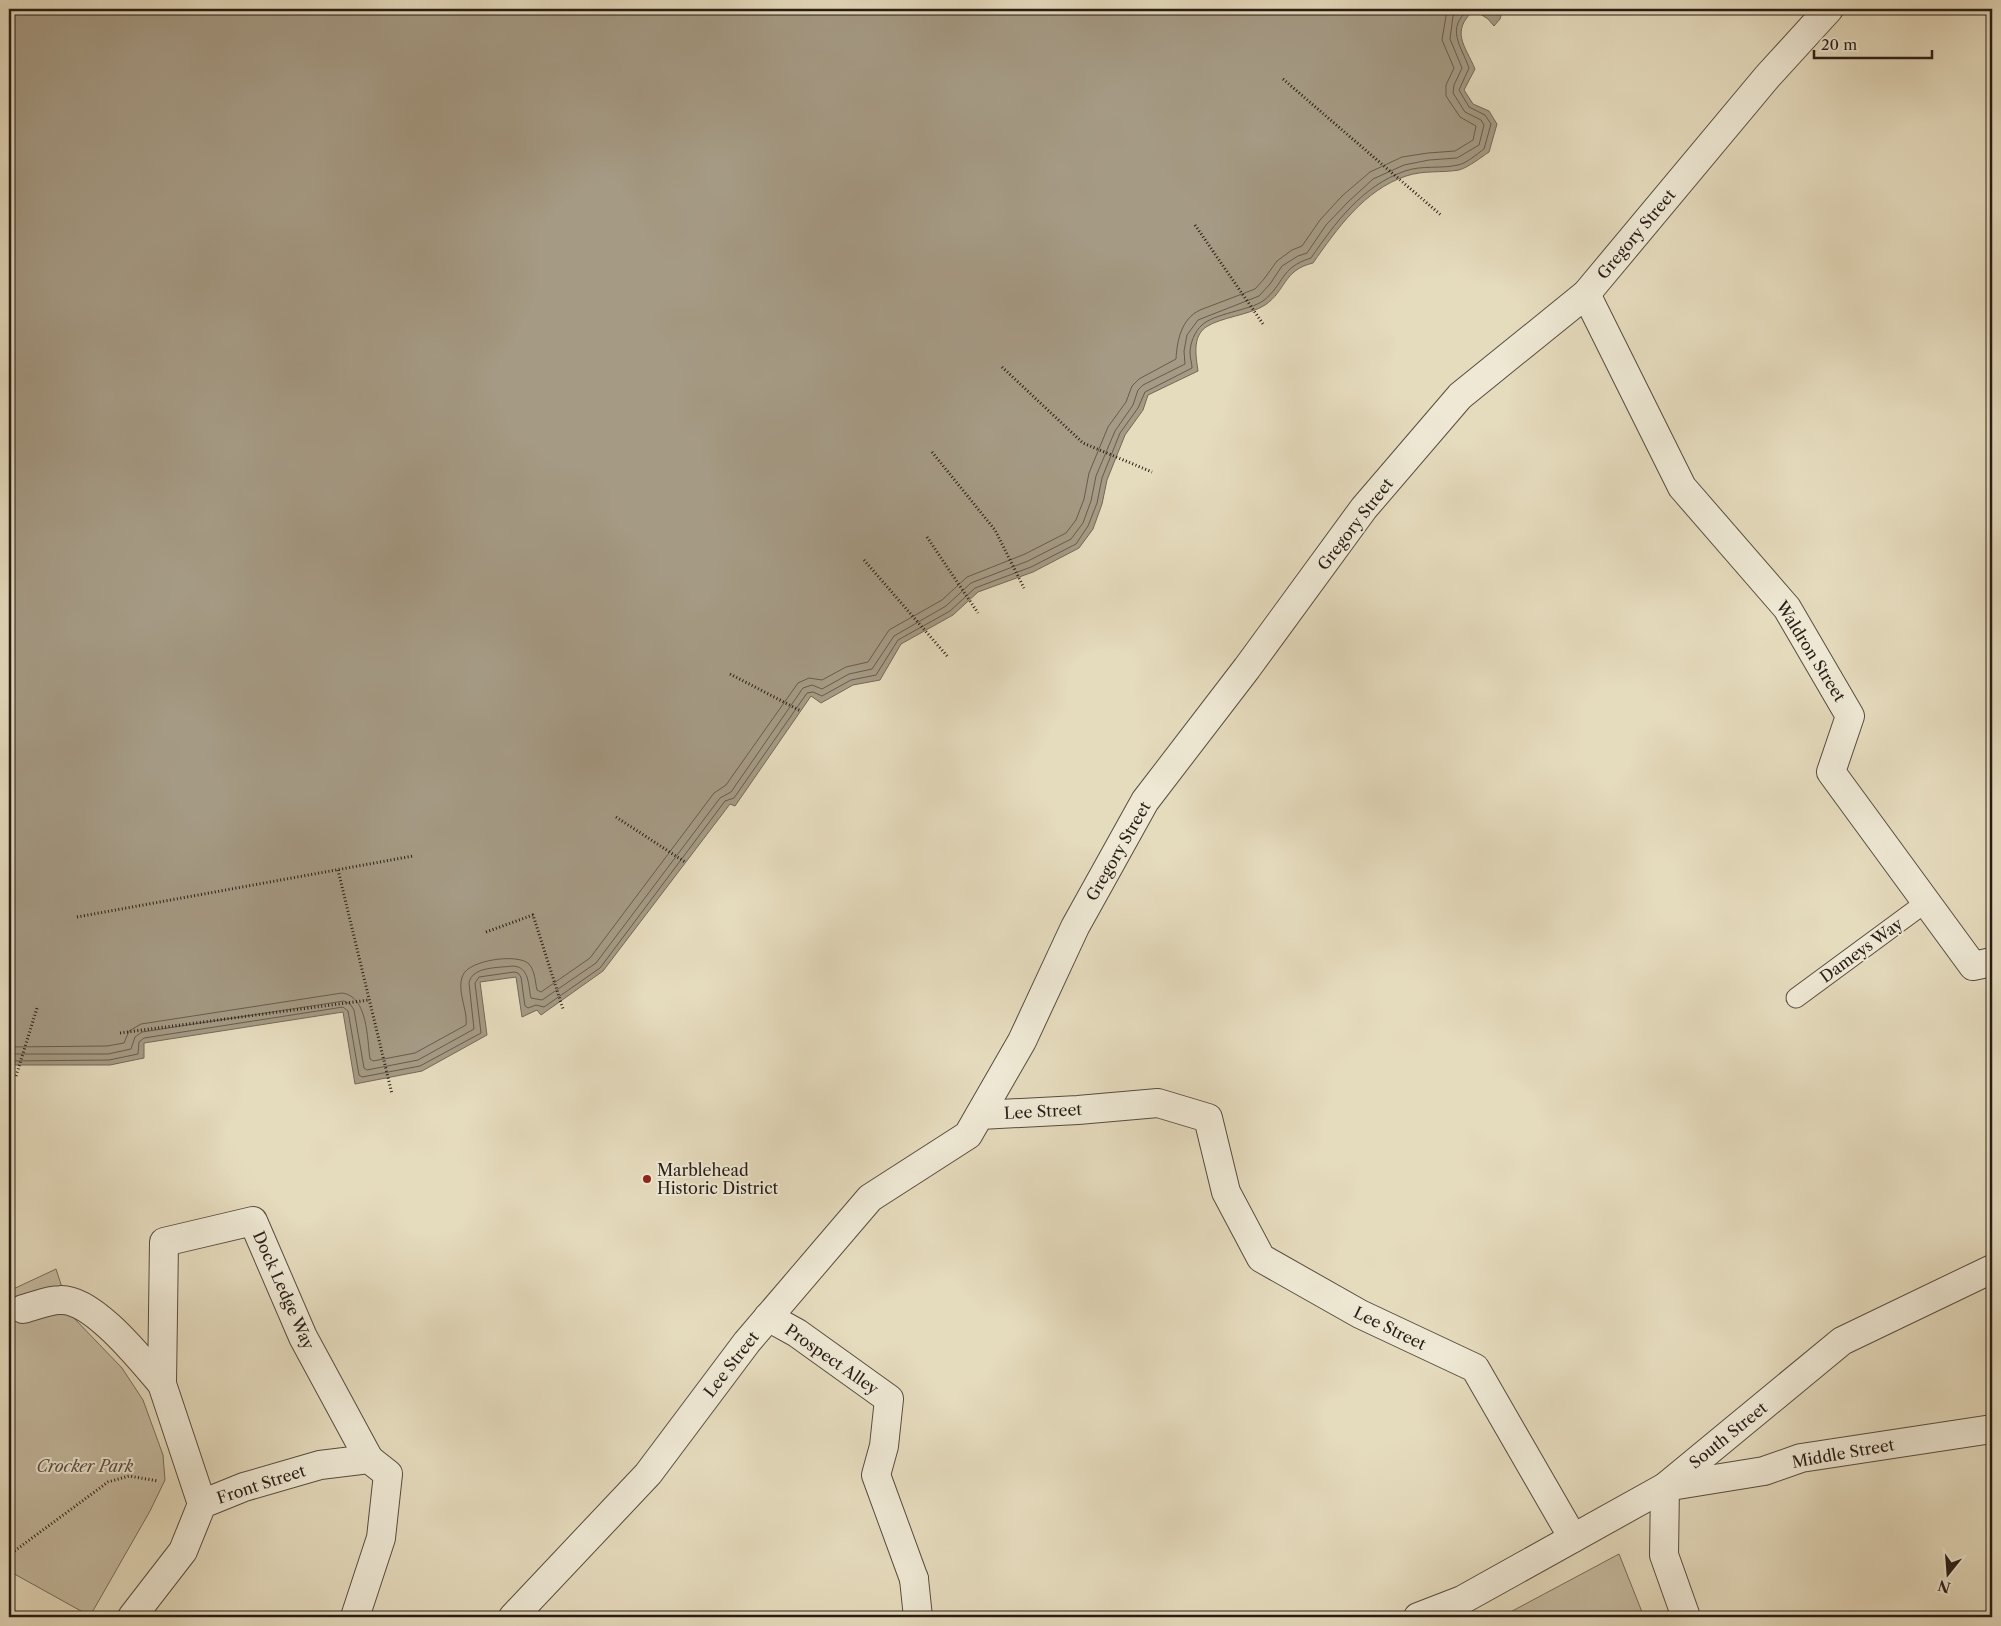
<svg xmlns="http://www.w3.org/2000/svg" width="2001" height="1626" viewBox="0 0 2001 1626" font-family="'Libre Caslon Text',serif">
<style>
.green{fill:#c5bba1;stroke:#766c5c}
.water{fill:#a59a84;stroke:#736858}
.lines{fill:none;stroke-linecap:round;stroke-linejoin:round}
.shore{stroke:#665c4d;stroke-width:1}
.service-casing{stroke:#574c40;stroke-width:21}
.pedestrian-casing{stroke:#574c40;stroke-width:30}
.minor-casing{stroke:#574c40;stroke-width:30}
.tertiary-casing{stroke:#574c40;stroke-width:30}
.path{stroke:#281d16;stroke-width:3;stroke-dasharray:1 2.5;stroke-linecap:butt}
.service{stroke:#eee8d4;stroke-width:19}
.pedestrian{stroke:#eee8d4;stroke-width:28}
.minor{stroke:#eee8d4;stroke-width:28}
.tertiary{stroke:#eee8d4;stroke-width:28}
.poi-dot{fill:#8f2418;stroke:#eee8d4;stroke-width:2}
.labels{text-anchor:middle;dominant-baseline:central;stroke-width:4;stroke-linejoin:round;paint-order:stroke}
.street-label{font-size:16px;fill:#281d16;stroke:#eee8d4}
.poi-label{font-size:16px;fill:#281d16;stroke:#eee8d4;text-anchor:start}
.park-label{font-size:16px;font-style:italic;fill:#574c40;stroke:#eee8d4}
</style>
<rect width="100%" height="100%" fill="#e5dbbd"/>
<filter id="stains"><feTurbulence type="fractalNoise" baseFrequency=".004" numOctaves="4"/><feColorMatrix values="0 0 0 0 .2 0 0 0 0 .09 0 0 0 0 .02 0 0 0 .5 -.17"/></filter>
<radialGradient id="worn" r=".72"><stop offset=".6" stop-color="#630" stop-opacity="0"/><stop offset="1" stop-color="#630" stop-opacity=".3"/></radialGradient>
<!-- green -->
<g class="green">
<polygon points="56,1269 71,1315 122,1368 143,1400 163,1455 165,1480 150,1511 90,1616 9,1571 9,1291"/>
<polygon points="1619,1554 1644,1617 1501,1617"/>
</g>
<!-- water -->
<path class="water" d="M9 9H1503L1500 19 1494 26 1488 19 1474 10C1450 32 1465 45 1475 69L1464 90 1473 104 1489 111 1497 124 1489 152C1480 158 1469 167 1459 170 1442 173 1424 170 1406 176 1364 190 1337 229 1313 263 1283 270 1286 291 1265 305 1250 315 1221 317 1206 327 1192 337 1196 356 1198 371L1148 395 1143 410 1125 435 1107 480 1102 504 1093 529 1079 548 1033 572 978 592 953 615 901 644 880 680 853 685 821 703 811 696 735 806 730 804 603 971 541 1015 537 1010 522 1017 516 977 480 982 487 1035 422 1071 355 1084 343 1012 144 1043V1058L110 1065H9Z"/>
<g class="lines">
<!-- shore -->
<g class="shore">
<path d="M9 1047 107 1046 124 1043 129 1031 141 1024 342 993C368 996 367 1039 370 1059L373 1061 415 1053 466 1025C468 1010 456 990 463 975 469 960 518 953 529 964 535 971 535 981 537 990L541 992 590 958 714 793 726 785 798 683 809 678 822 680 846 667 868 662 889 630 942 600 967 577 1025 554 1066 533 1076 520 1084 499 1089 473 1108 427 1126 402 1132 386 1139 379 1176 359C1177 341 1181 319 1200 310L1255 289 1264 279 1277 261 1292 250 1302 246 1320 220 1342 196 1370 172 1402 157 1428 153 1455 151 1473 140 1476 126 1460 117 1446 96V85L1454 68 1442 40 1446 16 1449 9"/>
<path d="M9 1054H108L131 1049 135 1037 142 1032 344 1001 350 1004 354 1010 364 1068 367 1070 418 1060 474 1029 469 983C472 966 499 968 513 966 530 967 528 986 531 998L542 1000 596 963 720 798 731 792 803 688 812 685 822 689 849 674 872 669 894 636 946 606 971 583 1028 561 1071 539 1083 523 1091 501 1096 476 1115 431 1133 405 1138 390 1143 385 1185 364 1184 351 1187 335 1198 320 1259 296 1270 284 1282 266 1298 256 1307 253 1326 225 1348 202 1373 179 1404 165 1429 160 1457 158 1479 145 1484 125 1481 120 1465 112 1453 93 1454 85 1462 68 1450 39 1453 16 1459 9"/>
<path d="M9 1061 109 1060 138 1054 139 1042 144 1038 343 1007 348 1011 359 1075 362 1077 420 1066 481 1033 475 983 479 977 514 972 518 973 521 977 525 1006 528 1008 536 1005 544 1007 600 968 725 801 734 798 807 693 813 692 822 696 851 680 876 675 898 640 950 611 975 588 1031 567 1076 544 1088 526 1097 503 1102 478 1120 433 1138 408 1145 392 1192 368C1192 363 1190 358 1190 353 1190 343 1195 331 1202 325 1213 314 1250 310 1263 301 1285 284 1279 268 1311 258 1335 223 1362 186 1405 171 1422 165 1441 169 1458 165 1467 163 1477 154 1484 149L1491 124 1485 115 1469 107 1459 90 1469 68C1461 45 1445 29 1469 9"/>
</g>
<defs>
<polyline id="service" points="1796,998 1925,903"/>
<polyline id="pedestrian" points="768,1317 797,1333 889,1399 884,1446 876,1475 914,1579"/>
<g id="minor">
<polyline points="1586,294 1682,487 1787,608 1850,716 1831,772 1973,966 1992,962"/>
<polyline points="980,1115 1078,1110 1158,1103 1208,1118 1226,1192 1261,1258 1360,1314 1475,1368 1573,1538"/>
<path d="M23 1309C35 1306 48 1300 60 1300 93 1298 142 1361 162 1384"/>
<polyline points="202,1504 162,1384 164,1242 253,1221 303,1337 369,1459"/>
<polyline points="914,1579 918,1617"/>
<polyline points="132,1617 183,1551 202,1504 244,1487 320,1465 369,1459 388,1474 381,1538 355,1617"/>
<polyline points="1418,1617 1462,1600 1665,1487 1842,1341 1992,1269"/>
<polyline points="1686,1617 1664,1555 1665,1487 1764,1471 1801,1458 1992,1429"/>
</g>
<polyline id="tertiary" points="513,1617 648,1474 747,1342 870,1198 968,1135 1022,1041 1075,927 1145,801 1247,668 1364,508 1460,396 1586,294 1767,77 1829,9"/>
</defs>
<!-- service casing -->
<use href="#service" class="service-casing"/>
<!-- pedestrian casing -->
<use href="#pedestrian" class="pedestrian-casing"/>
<!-- minor casing -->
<use href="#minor" class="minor-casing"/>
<!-- tertiary casing -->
<use href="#tertiary" class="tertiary-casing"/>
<!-- path -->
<g class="path">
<polyline points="1283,79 1442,216"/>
<polyline points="1195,225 1263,324"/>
<polyline points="1002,367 1083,443 1152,472"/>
<polyline points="932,452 995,530 1024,588"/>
<polyline points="927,537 978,613"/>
<polyline points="864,560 948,657"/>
<polyline points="730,674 801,711"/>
<polyline points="616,817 685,862"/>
<polyline points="338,870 392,1094"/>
<polyline points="77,917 413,856"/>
<polyline points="486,932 533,915 563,1009"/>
<polyline points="120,1033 369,1000"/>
<polyline points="16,1076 37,1008"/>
<polyline points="9,1555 108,1482 129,1476 158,1481"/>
</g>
<!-- service -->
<use href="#service" class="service"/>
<!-- pedestrian -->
<use href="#pedestrian" class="pedestrian"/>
<!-- minor -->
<use href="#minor" class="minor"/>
<!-- tertiary -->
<use href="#tertiary" class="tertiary"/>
</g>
<!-- markers -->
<circle class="poi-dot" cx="647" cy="1179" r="5"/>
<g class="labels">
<!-- street labels -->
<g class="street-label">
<text transform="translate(1636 234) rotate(-50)">Gregory Street</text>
<text transform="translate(1355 524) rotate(-52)">Gregory Street</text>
<text transform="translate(1811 651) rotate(58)">Waldron Street</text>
<text transform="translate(1118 851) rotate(-60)">Gregory Street</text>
<text transform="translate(1861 950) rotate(-36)">Dameys Way</text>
<text transform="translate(1043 1111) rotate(-3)">Lee Street</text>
<text transform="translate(284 1290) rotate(66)">Dock Ledge Way</text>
<text transform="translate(1390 1328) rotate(26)">Lee Street</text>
<text transform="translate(832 1359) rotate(35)">Prospect Alley</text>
<text transform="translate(731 1364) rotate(-52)">Lee Street</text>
<text transform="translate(1728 1435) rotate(-39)">South Street</text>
<text transform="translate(1843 1453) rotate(-10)">Middle Street</text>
<text transform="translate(261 1484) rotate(-18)">Front Street</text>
</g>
<!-- poi labels -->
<g class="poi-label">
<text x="657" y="1170">Marblehead<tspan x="657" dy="18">Historic District</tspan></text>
</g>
<!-- park labels -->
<g class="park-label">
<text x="85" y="1466">Crocker Park</text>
</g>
</g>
<!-- margin -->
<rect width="2001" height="1626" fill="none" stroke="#e5dbbd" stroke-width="30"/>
<rect x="10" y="10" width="1981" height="1606" fill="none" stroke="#281d16" stroke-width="2.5"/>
<rect x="15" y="15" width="1971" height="1596" fill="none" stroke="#281d16"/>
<!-- north arrow -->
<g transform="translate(1948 1574) rotate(197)" stroke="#eee8d4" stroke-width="4" paint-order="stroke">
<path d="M0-4L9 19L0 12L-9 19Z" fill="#281d16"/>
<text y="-8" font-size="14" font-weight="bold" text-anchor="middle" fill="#281d16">N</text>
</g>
<!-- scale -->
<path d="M1814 50v8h118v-8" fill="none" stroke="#281d16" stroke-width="2.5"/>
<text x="1821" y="50" font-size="15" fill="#281d16" stroke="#eee8d4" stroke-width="4" paint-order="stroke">20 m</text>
<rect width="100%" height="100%" filter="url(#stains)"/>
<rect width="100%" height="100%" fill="url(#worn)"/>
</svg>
